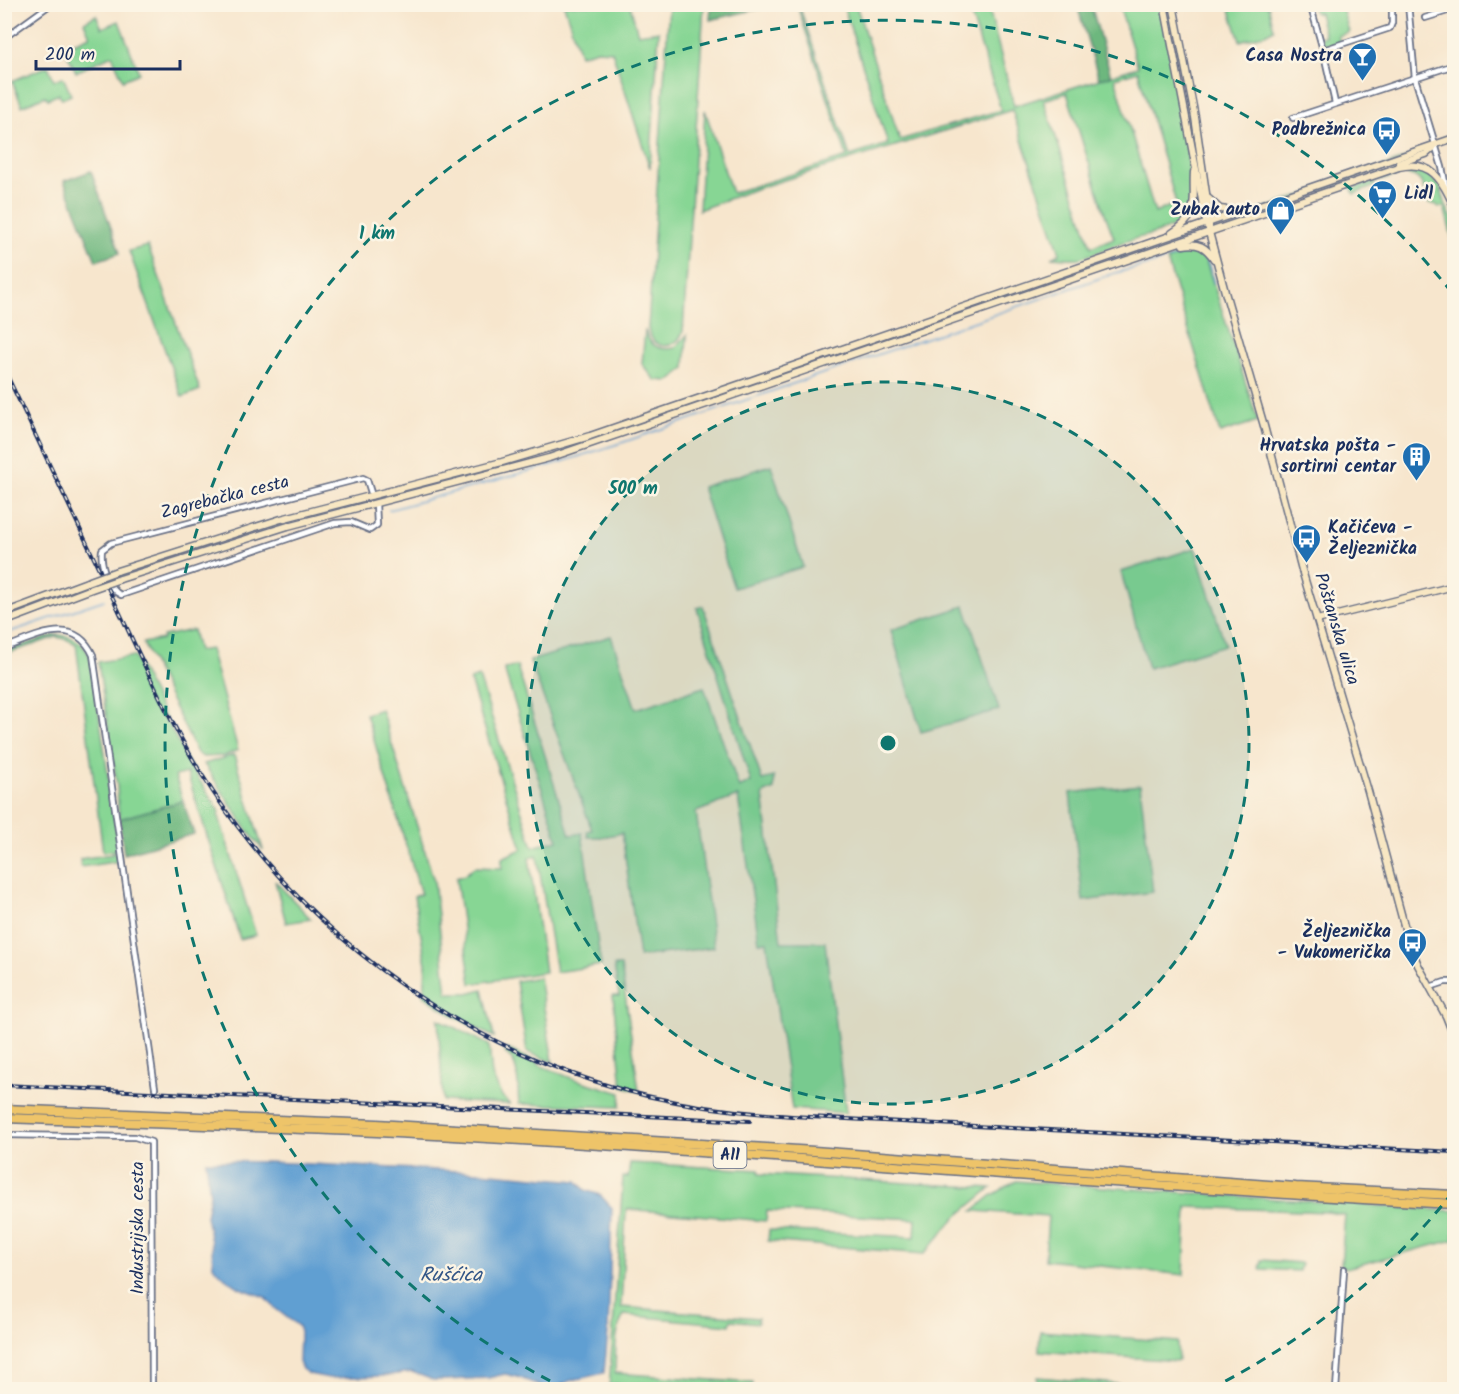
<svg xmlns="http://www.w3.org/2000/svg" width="1459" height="1394" viewBox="0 0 1459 1394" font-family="Kalam,sans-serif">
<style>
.green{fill:#87d694;stroke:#518279;stroke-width:1.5;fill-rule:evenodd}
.forest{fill:#6db77e;stroke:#44736e;stroke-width:1.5}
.water{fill:#609fd2;stroke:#3e6798;stroke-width:1.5}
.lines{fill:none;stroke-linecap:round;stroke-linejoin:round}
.stream{stroke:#609fd2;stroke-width:1.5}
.street-casing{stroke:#686f85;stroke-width:8}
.secondary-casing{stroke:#686f85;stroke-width:9}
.highway-casing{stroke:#686f85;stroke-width:11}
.street{stroke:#fff;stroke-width:4.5}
.secondary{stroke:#f8e7c3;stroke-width:6}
.highway{stroke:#eec469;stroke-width:8}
.rail-casing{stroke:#1b2f5e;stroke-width:4}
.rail{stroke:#fcf5e5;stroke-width:1.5;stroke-dasharray:4.5;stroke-linecap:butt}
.secondary-bridge-casing{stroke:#686f85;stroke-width:9;stroke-linecap:butt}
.secondary-bridge{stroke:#f8e7c3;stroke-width:6}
.ring{fill:none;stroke:#0f766e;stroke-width:3;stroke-dasharray:10 8}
.labels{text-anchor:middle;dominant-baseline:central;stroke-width:5;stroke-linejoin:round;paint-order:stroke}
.shield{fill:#fcf5e5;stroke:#5e6a86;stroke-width:1.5}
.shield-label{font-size:16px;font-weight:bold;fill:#1b2f5e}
.poi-label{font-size:18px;font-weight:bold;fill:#1b2f5e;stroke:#fcf5e5;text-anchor:end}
.street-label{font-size:18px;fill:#1b2f5e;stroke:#fcf5e5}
.water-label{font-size:20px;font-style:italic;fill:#335687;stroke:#fcf5e5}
.centre{fill:#0f766e;stroke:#fcf5e5;stroke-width:3}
.ring-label{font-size:18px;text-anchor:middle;font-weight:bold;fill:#0f766e;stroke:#fcf5e5;stroke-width:5;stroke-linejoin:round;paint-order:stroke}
</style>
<rect width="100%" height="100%" fill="#fcf5e5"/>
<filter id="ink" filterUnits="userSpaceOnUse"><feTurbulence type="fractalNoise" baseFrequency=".0167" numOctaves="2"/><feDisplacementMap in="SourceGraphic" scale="12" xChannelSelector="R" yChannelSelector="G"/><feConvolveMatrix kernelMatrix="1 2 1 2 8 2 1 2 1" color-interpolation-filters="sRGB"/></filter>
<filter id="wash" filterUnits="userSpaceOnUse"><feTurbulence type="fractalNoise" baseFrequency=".008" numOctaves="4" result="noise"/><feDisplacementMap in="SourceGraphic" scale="24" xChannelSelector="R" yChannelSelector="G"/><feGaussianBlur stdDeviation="1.35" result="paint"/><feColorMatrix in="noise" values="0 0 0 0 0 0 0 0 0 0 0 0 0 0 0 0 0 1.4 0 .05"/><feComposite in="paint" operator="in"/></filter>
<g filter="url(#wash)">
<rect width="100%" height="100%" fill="#f7e6cd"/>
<!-- green -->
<g class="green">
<polygon points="564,5 630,5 638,34 659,31 650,168 612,51 597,50 580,55"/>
<path d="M669 5H704L683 331C676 352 651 350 648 328Z"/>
<path d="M797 5H799L850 156 888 144 843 5H856L900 140 1001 110 968 5H988L1014 106 1138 67 1119 5H1161L1183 117 1192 196C1187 233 1153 232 1124 242 1109 247 1095 255 1079 258 1070 259 1060 257 1051 257L1060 253 1012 110 755 189 699 210 705 110 732 193 847 157ZM1138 71 1176 203 1155 213 1115 78ZM1067 93 1105 214 1114 238 1091 247 1044 100Z"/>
<polygon points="1240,5 1268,5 1274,29 1265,34 1240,41 1229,7"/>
<polygon points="1312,5 1341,5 1349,32 1338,36 1340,42 1330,45 1323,44 1321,37 1325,36 1319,13 1315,13"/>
<polygon points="96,15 102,28 119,21 139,73 123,80 112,55 76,72 64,47 90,36 84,22"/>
<polygon points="48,66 54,80 63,77 71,95 62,99 59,94 48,99 45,96 22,106 12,81"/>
<polygon points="1423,152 1423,154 1222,227 1221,224"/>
<path d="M1413 170 1429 175 1440 186 1446 206 1454 222V245L1444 206 1439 207 1435 204H1429C1424 192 1424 176 1408 175L1407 172 1374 183 1375 186 1354 194 1352 189 1397 173Z"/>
<polygon points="148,246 200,390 182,397 129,251"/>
<polygon points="1195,251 1201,254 1206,261 1258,421 1220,433 1167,260"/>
<path d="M645 330C649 346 659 351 675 348L687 335 685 368 669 381 655 380 642 364Z"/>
<polygon points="771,465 803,567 734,588 702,487"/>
<polygon points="1195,548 1225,645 1148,668 1121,572"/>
<polygon points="703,606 762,780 774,777 774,789 763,794 781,942 825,942 846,1113 792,1109 767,942 759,942 738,796 696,812 714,947 639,957 622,833 602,837 588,837 587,831 592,830 530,661 611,636 636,709 704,687 739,788 751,782 697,608"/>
<polygon points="965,606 999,710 921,732 891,630"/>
<polygon points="193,630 198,651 210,649 238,750 224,756 203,757 197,753 143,643 163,639 163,636"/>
<path d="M55 635C73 635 84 642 91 659L119 850 103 852 76 644 66 639 56 637 5 654 4 651Z"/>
<polygon points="134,656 189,764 220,812 218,814 256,935 240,939 187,773 175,776 183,801 119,819 117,786 98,662"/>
<polygon points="517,666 570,835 582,833 601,965 556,972 537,855 529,858 545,972 471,984 456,878 465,875 474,867 502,868 502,858 522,849 470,680 479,677 533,847 558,840 504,669"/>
<polygon points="381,709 434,881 447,993 468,993 483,989 494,1037 453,1016 424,996 426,964 414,896 421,894 366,714"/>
<polygon points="234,755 263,850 248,831 204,764"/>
<polygon points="1140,785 1153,892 1083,901 1070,793"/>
<polygon points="119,853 120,861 81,867 80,859"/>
<polygon points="275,881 311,919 286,923"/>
<polygon points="614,966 621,966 639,1091 622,1086 613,996 619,996"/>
<polygon points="539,977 553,1062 527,1052 516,981"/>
<polygon points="438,1019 489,1045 492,1075 501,1095 510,1104 443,1101"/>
<path d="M507 1049 538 1062 539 1065 571 1078 621 1093 620 1107 519 1104C517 1088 521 1062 505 1053Z"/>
<path d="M630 1163 759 1170V1174L991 1188 955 1218 924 1254 768 1241 769 1230 915 1237 916 1219 767 1211 766 1221 626 1209 621 1307 758 1318V1323L731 1320 730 1325 624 1315C614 1332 616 1353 615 1373L753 1383 752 1389 678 1390 614 1384V1389H609L623 1177H628Z"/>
<polygon points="1016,1181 1454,1211 1454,1240 1346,1268 1341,1266 1345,1215 1328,1212 1187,1207 1184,1275 1045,1260 1048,1216 973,1211 991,1196"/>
<polygon points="1262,1260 1301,1263 1299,1271 1260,1269"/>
<polygon points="1040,1331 1177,1342 1178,1361 1039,1351"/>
<polygon points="1037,1377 1173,1389 1037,1389"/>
</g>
<!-- forest -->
<g class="forest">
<polygon points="711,5 725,5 727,10 748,5 776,5 710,20"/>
<polygon points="1077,5 1091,5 1111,76 1099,79"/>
<polygon points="91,171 120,253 96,261 64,181"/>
<polygon points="183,801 194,834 124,854 119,819"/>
</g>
<!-- water -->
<polygon class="water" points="206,1161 268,1162 480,1172 577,1181 585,1190 600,1195 612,1208 608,1332 604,1373 569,1381 551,1390 518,1377 505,1374 488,1378 446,1380 433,1380 412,1372 382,1376 329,1378 309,1374 302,1369 299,1362 300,1332 298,1326 276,1309 265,1297 240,1288 225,1278 213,1266 212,1247 206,1216 210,1195"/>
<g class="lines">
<!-- stream -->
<g class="stream">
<path d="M389 510 558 463 624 442 1115 273 1152 264 1192 251C1208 249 1210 271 1214 283"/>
<polyline points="4,634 104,600"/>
</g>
</g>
</g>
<g filter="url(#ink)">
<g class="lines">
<defs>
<g id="street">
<polyline points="1310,4 1323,50 1335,103"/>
<polyline points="1408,4 1415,78 1442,167 1446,187"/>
<polyline points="1425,18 1454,9"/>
<polyline points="4,38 51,4"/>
<polyline points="1323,50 1390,28 1392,23 1392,4"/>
<polyline points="1293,118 1454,65"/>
<path d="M372 496 367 480 363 478 111 543 102 550C100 563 108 590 121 595L335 523 351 522 370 530 377 525 376 503"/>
<path d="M4 648C36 637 74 614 93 655L155 1088"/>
<polyline points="1430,987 1445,982 1454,982"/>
<polyline points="4,1135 135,1137 151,1142 152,1390"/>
<polyline points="1336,1390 1344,1269"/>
</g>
<g id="secondary">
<polyline points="1164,4 1207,226"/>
<polyline points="1173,4 1195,117 1209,214 1209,232 1225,292 1264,426 1302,570 1368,791 1408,940 1418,965 1446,1016 1454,1036"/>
<polyline points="1399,163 1426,154 1433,148"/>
<polyline points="1209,199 1220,209 1236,211"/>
<path d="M1172 233C1201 215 1192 200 1194 172"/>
<path d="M1183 245C1198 242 1206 247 1214 259"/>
<polyline points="117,571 281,519 502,462 590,436 1454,138"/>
<path d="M120 579 288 526 549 458 1399 167C1432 159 1442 181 1454 206"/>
<polyline points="4,613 87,582"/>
<polyline points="1317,620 1454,586"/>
<polyline points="4,622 89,590"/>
</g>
<g id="highway">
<polyline points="4,1109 377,1124 814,1151 1296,1187 1454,1195"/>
<path d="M4 1118C128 1123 253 1126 377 1132 736 1150 1095 1185 1454 1204"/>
</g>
</defs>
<!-- street casing -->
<use href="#street" class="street-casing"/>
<!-- secondary casing -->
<use href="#secondary" class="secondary-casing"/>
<!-- highway casing -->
<use href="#highway" class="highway-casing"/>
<!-- street -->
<use href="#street" class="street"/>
<!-- secondary -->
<use href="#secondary" class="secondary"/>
<!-- highway -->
<use href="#highway" class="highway"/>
<defs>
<g id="rail">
<path d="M4 369C43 450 81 531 119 611 148 673 176 736 213 792 314 943 471 1054 647 1096 695 1107 743 1113 792 1116L1454 1152"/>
<polyline points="4,1085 750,1121"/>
</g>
</defs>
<!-- rail casing -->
<use href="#rail" class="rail-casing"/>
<!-- rail -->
<use href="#rail" class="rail"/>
<defs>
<g id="secondary-bridge">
<polyline points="87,582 117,571"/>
<polyline points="89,590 120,579"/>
</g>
</defs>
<!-- secondary-bridge casing -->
<use href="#secondary-bridge" class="secondary-bridge-casing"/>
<!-- secondary-bridge -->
<use href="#secondary-bridge" class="secondary-bridge"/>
</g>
</g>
<!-- distance rings -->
<circle cx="888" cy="743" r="361" fill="#0f766e" fill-opacity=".12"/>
<g class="ring">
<circle cx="888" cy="743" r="361"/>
<path d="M1453 1192A722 722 0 0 1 1210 1389M566 1389A722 722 0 1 1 1453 294"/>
</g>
<!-- icons -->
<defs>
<symbol id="bar-pin" viewBox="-11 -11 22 30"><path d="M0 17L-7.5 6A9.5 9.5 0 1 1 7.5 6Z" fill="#1f6fb2" stroke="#fcf5e5"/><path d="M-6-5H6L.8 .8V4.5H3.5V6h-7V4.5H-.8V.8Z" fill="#fff"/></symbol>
<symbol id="bus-pin" viewBox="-11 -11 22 30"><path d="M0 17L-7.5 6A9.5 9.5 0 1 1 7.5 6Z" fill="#1f6fb2" stroke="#fcf5e5"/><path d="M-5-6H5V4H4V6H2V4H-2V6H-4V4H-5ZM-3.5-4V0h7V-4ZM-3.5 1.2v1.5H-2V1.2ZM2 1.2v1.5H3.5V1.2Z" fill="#fff"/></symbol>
<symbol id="supermarket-pin" viewBox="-11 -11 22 30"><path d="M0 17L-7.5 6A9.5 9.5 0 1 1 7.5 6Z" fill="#1f6fb2" stroke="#fcf5e5"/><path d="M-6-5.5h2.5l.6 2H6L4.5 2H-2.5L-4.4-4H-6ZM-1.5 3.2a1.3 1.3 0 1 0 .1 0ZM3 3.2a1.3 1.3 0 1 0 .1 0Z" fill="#fff"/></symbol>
<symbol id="shop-pin" viewBox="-11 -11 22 30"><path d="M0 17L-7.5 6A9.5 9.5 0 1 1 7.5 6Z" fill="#1f6fb2" stroke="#fcf5e5"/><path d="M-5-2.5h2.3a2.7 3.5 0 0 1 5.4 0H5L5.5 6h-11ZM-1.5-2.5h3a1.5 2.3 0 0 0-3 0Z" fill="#fff"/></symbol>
<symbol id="building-pin" viewBox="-11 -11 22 30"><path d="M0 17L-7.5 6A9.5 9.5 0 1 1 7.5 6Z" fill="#1f6fb2" stroke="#fcf5e5"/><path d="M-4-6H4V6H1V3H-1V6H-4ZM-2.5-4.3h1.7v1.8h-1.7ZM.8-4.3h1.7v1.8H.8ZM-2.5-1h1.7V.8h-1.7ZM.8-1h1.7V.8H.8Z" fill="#fff"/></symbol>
</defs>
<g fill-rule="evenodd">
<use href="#bar-pin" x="1346" y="40" width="33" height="45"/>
<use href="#bus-pin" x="1370" y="114" width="33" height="45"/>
<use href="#supermarket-pin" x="1366" y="178" width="33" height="45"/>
<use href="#shop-pin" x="1264" y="194" width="33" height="45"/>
<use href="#building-pin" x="1400" y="440" width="33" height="45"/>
<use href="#bus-pin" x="1290" y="522" width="33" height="45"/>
<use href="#bus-pin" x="1396" y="926" width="33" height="45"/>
</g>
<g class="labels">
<!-- shield labels -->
<rect class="shield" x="713.5" y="1142" width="33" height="26" rx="4.5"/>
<g class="shield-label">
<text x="730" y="1155">A11</text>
</g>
<!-- poi labels -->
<g class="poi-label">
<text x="1342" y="56">Casa Nostra</text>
<text x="1366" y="130">Podbrežnica</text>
<text x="1404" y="194" text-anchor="start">Lidl</text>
<text x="1260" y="210">Zubak auto</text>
<text x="1396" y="446">Hrvatska pošta -<tspan x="1396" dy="21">sortirni centar</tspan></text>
<text x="1328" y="528" text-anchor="start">Kačićeva -<tspan x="1328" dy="21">Željeznička</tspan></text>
<text x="1391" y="932">Željeznička<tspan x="1391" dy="21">- Vukomerička</tspan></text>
</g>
<!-- street labels -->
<g class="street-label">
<text transform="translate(225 498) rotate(-14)">Zagrebačka cesta</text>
<text transform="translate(1336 629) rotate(73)">Poštanska ulica</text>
<text transform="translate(138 1228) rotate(-90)">Industrijska cesta</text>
</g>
<!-- water labels -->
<g class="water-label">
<text x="451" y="1276">Rušćica</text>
</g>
</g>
<circle cx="888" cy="743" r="9" class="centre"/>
<g class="ring-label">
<text x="377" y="239">1 km</text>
<text x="633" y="494">500 m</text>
</g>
<!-- margin -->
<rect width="1459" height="1394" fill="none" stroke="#fcf5e5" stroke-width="24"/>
<!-- scale -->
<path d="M36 60v9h144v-9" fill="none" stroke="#1b2f5e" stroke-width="3"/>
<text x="45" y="60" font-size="18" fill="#1b2f5e" stroke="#fcf5e5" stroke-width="4.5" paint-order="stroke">200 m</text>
</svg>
